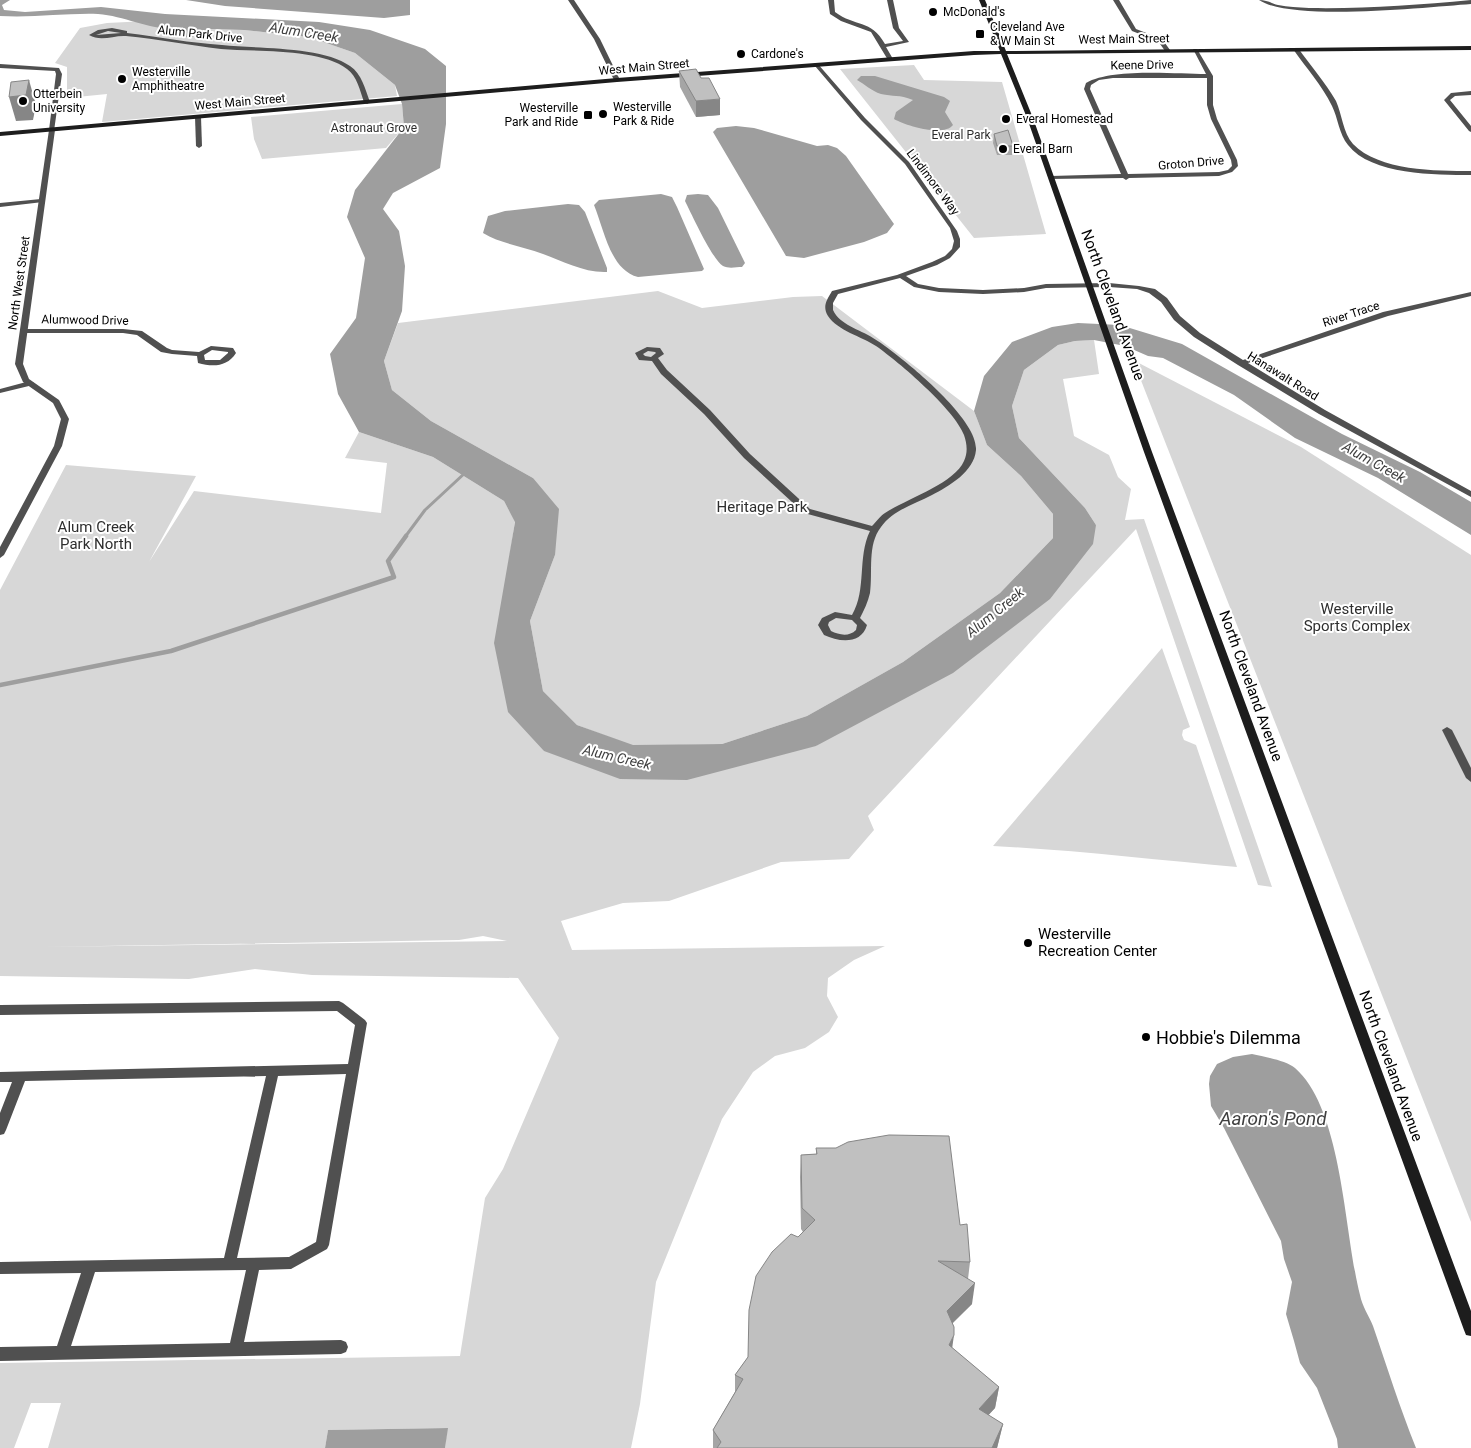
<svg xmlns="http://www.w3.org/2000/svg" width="1471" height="1448" viewBox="0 0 1471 1448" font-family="Roboto,sans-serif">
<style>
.green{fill:#d7d7d7;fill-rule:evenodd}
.water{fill:#9e9e9e}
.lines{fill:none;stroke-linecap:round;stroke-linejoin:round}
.stream-far1{stroke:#9e9e9e;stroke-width:3}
.stream{stroke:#9e9e9e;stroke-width:4.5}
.minor{fill:#505050;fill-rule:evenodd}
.tertiary{fill:#505050;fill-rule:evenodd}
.secondary{fill:#1d1d1d;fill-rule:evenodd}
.wall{fill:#a5a5a5}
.shaded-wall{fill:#868686}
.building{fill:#c0c0c0;stroke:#868686}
.poi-dot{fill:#000;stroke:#fff;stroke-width:2}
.labels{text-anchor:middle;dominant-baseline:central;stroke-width:4;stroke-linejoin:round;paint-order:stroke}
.far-poi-label{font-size:12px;fill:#000;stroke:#fff;text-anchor:start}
.far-street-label{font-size:12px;fill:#000;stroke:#fff}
.far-park-label{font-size:12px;fill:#2e2e2e;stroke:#fff}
.far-water-label{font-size:14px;font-style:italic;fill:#3f3f3f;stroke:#fff}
.street-label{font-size:15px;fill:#000;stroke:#fff}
.park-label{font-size:15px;fill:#2e2e2e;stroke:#fff}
.poi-label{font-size:15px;fill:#000;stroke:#fff;text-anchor:start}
.near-poi-label{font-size:18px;fill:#000;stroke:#fff;text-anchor:start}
.near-water-label{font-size:19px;font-style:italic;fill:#3f3f3f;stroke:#fff}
</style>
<rect width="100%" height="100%" fill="#fff"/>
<!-- green -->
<g class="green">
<polygon points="168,20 197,37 211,29 244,30 309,37 355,53 395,85 397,96 102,122 107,94 67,98 67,67 55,63 80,28 107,23"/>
<polygon points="914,65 924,80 1002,82 1046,234 974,238 840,69"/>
<polygon points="402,104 404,127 386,148 262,159 254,139 251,117"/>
<polygon points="658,291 702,308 793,297 822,296 974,411 987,445 1021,476 1053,514 1053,538 1000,593 903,662 807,716 722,744 633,746 577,725 543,691 530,621 555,555 533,478 431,421 392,390 384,361 398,323"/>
<path d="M1094 340 1099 374 1063 379 1074 436 1109 455 1118 477 1131 489 1125 520 1144 519 1272 887 1258 885 1136 529 868 816 874 830 849 859 781 862 669 901 623 903 561 921 572 950 885 946 854 960 828 978 827 996 838 1017 829 1032 805 1048 775 1056 753 1072 722 1119 656 1282 640 1404 631 1448H445L447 1428 328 1430 325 1448H48L61 1403H31L14 1448H0V1363L460 1356 485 1198 503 1169 559 1038 518 978 312 975 255 969 189 979 0 976V590L66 465 196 476 149 562 194 491 381 513 387 463 345 458 359 432 433 457 504 501 515 521 508 567 544 751 816 746 1096 525 1085 508 1019 438 1012 406 1024 370 1058 345 1075 341ZM483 936 507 941 38 947 459 940Z"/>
<polygon points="1133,360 1301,447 1471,555 1471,1222"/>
<path d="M1162 648 1190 727 1183 730 1182 735 1184 740 1196 745 1237 867C1156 860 1075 850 993 846Z"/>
</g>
<!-- water -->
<g class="water">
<path d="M0 0H10L2 5 4 10 25 12 101 7 165 14 319 22 370 30 425 49 446 66V124L440 168 393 193 383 209 399 231 405 266 402 311 384 361 392 390 431 421 533 478 559 509 555 555 530 621 543 691 577 725 633 745 722 744 807 716 903 662 1000 593 1053 538V514L1021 476 987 445 974 411 984 376 1012 342 1052 327 1078 323 1120 325 1182 344 1342 434 1420 472 1471 502V535L1378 478 1295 438 1234 395 1163 358 1148 356 1125 346 1094 340 1075 341 1058 345 1024 370 1012 406 1019 438 1085 508 1096 525 1093 544 1050 599 953 673 816 746 687 780 620 779 544 751 508 712 494 643 515 522 504 501 433 457 359 432 338 394 330 354 356 318 365 258 347 217 355 190 404 127 402 104 395 85 355 53 309 37 244 30 211 29 189 38 178 34V29C149 30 125 16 98 14 65 13 33 18 0 16Z"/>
<polygon points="186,0 410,0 410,15 384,18 225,6"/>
<path d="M861 76H875L944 97 950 101 945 112 953 125C944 137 906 126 894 119L896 112 913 100C899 94 893 97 881 94 871 91 865 84 857 80Z"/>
<polygon points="736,126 754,128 817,146 828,145 837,148 846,156 894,224 887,233 864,242 804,258 786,256 713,132 717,128"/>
<path d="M661 194 672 197 677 207 704 269 702 271 638 277C610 270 604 229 594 205L599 200Z"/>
<path d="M698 194 708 195 718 208 745 263 742 267C736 267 729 269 723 266 712 259 692 215 685 201L687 195Z"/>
<path d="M568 204 579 205 585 212 607 268V272C584 273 563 261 543 254 523 246 501 244 483 233L488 216 505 211Z"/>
<path d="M1252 1054C1265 1057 1285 1060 1295 1068 1343 1110 1344 1233 1360 1295 1362 1306 1369 1316 1373 1326 1387 1367 1400 1408 1416 1448H1338L1337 1439 1317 1388 1300 1363 1294 1341 1286 1314 1292 1282 1284 1259 1281 1241 1224 1128 1211 1106 1209 1084 1210 1076 1217 1064 1233 1057Z"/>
<polygon points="448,1428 445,1448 325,1448 328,1430"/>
</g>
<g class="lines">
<!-- stream-far1 -->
<polyline class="stream-far1" points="405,537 425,510 466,472"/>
<!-- stream -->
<polyline class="stream" points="0,685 171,651 394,577 388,561 406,536"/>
<!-- minor -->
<g class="minor">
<polygon points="568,0 574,0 600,39 620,80 619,81 614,80 594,39"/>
<path d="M828 0H834L835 12C855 27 871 19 885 44L903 41 893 28 887 0H893L899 28 909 42 886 47 893 59 888 60 871 32 841 21 830 14Z"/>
<polygon points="1113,0 1119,0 1136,29 1162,39 1170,50 1169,51 1165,51 1158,41 1132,31"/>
<path d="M1259 0C1267 0 1271 3 1278 5 1288 7 1298 7 1309 8 1363 9 1417 5 1471 0V4C1429 7 1291 22 1259 0Z"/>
<path d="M112 28 127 31V33C159 37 191 43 222 45 257 49 322 46 350 66 362 74 365 89 370 102L367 104 364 102C360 91 357 76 347 69 320 48 254 52 221 49 189 45 158 39 126 36 114 35 101 42 89 35L98 30ZM108 31 121 33 96 35Z"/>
<path d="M1294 48H1298C1311 66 1325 82 1336 101 1342 114 1343 133 1353 144 1379 171 1436 171 1471 171V175C1436 175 1371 175 1348 145 1339 134 1338 118 1332 106 1322 85 1306 68 1293 49Z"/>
<path d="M1193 49H1197L1213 76V105L1217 119 1237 160 1238 166 1232 172 1219 176 1129 178 1126 180 1123 178 1049 179V177L1051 176 1121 174 1084 89 1086 83C1112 68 1175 74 1206 74ZM1113 78H1207V105L1211 119 1231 160 1232 166 1228 170 1219 172 1128 174 1090 89 1091 85 1099 80Z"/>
<path d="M817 63 865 118 909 162 957 231 960 239V247L950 258 937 265 906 276 918 284 939 288 983 290 1024 288 1046 284 1109 283 1139 286 1155 289 1167 298 1180 316 1200 333 1243 360 1383 312 1471 292V296L1388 316 1248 363 1325 410 1471 491V497L1319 414 1238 365 1194 337 1174 320 1161 302 1149 293 1137 289 1109 287 1046 288 1024 292 983 294 939 292 914 287 900 278 838 294 833 303V310C840 325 859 329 873 338 883 344 893 352 903 360 923 376 978 423 976 450 974 472 949 486 932 495 915 504 893 510 881 527 867 545 873 571 870 593 868 602 864 610 860 618L867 625C861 645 839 642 824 635L818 625 822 618 835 612 852 615C867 589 857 558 870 531L804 513 744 458 704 414 661 374 652 361 639 360 635 353 647 347 660 348 664 354 658 358 667 370 710 410 750 454 810 509 872 526C876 522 880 516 885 513 906 499 954 484 964 461 968 452 967 444 964 435 955 410 899 362 876 346 861 336 838 331 828 316 822 306 827 300 832 291L897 275 932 262 945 256 952 249 954 241 950 228 905 164 861 120 815 66V64ZM648 351 655 352 656 353 651 357 645 356 643 354ZM836 618 852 620 857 625 856 630C849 637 839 635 831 631L828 625 829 622Z"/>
<polygon points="0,64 59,68 62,74 54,131 49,130 56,74 55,71 0,68"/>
<polygon points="1471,91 1471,95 1455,96 1450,100 1471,126 1471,132 1469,131 1444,100 1451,93"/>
<polygon points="198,115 201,117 202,146 199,148 196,146 195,117"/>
<polygon points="41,199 43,200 43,202 0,207 0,203"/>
<path d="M21 329H123L142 331 167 348 172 350 199 352 211 346 233 348 236 353C227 367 213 367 198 363L197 356 172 354 161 352 137 335 123 333H24L20 331ZM212 350 228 352V353L220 360H205L204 355Z"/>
<polygon points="30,381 34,383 33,385 0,393 0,389"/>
<polygon points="1447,727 1452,730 1471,768 1471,782 1466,778 1442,730"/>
<path d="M339 1001 343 1003 365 1020 367 1023 329 1245 327 1249 291 1269 259 1270 244 1342 341 1340 346 1342 348 1347 346 1352 341 1354 0 1361V1347L57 1346 81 1273 0 1274V1262L224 1258 266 1076 25 1081 6 1130 4 1134 0 1135V1113L12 1082H0V1072L348 1064 355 1025 337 1011 0 1015V1005ZM346 1074 316 1242 289 1257 237 1258 278 1076ZM246 1270 230 1343 71 1346 95 1272Z"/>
</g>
<!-- tertiary -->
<polygon class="tertiary" points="52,128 55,130 23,364 29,379 59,400 69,419 62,446 4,555 0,558 0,547 54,446 61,419 53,403 23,382 15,364 49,130"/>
<!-- secondary -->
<polygon class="secondary" points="979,0 985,0 1006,51 1471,46 1471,50 1007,54 1033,118 1152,452 1471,1311 1471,1336 1466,1335 1464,1330 1144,452 1027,118 1001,54 974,55 617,82 0,136 0,132 617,78 974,51 1000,51"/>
</g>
<!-- wall -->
<g class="wall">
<polygon points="679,71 720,115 696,117 680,87"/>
<polygon points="994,134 1013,146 1012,155 997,155 993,143"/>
<polygon points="816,1148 960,1225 970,1262 968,1279 972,1304 953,1323 952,1348 999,1387 995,1408 988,1415 1003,1424 997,1448 713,1448 713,1430 735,1392 735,1375 748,1357 798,1237 803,1232 801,1229 800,1177 801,1155 816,1154"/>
</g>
<!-- shaded-wall -->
<g class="shaded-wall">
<polygon points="29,80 36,105 33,120 16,121 9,97"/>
<polygon points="720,99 720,115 696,117 696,101"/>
<polygon points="975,1283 972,1304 943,1332 947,1311"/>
<polygon points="954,1335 951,1356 949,1345"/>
<polygon points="999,1387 995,1408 975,1430 979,1409"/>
<polygon points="1003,1424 997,1448 992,1448"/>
</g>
<!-- building -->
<g class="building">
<polygon points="696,69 701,78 709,78 720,99 696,101 679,71"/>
<polygon points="29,80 26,95 9,97 11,82"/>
<polygon points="1008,130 1013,146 997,146 994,134"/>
<polygon points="889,1135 949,1136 960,1225 967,1224 970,1262 938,1261 975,1283 947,1311 954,1327 954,1335 949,1345 999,1387 979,1409 1003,1424 992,1448 717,1448 721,1442 713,1430 743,1379 735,1375 748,1357 749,1310 756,1276 772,1252 791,1234 798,1237 815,1220 802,1208 801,1155 817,1154 816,1148 836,1148 848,1142"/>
</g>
<!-- markers -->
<g class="poi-dot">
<circle cx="933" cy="12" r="5"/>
<rect x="975" y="29" width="10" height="10" rx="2.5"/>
<circle cx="741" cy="54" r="5"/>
<circle cx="122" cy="79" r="5"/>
<circle cx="23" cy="101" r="5"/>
<circle cx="603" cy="114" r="5"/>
<rect x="583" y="110" width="10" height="10" rx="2.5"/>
<circle cx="1006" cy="119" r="5"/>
<circle cx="1003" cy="149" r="5"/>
<circle cx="1028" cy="943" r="5"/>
<circle cx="1146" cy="1037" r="5"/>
</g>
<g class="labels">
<!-- far-poi labels -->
<g class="far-poi-label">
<text x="943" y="12">McDonald's</text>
<text x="990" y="27">Cleveland Ave<tspan x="990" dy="14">&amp; W Main St</tspan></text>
<text x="751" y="54">Cardone's</text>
<text x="132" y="72">Westerville<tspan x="132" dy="14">Amphitheatre</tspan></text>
<text x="33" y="94">Otterbein<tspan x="33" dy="14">University</tspan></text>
<text x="613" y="107">Westerville<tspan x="613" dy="14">Park &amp; Ride</tspan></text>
<text x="578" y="108" text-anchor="end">Westerville<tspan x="578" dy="14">Park and Ride</tspan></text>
<text x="1016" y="119">Everal Homestead</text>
<text x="1013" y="149">Everal Barn</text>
</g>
<!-- far-street labels -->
<g class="far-street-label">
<text transform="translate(200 34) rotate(6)">Alum Park Drive</text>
<text transform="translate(1124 39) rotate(-1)">West Main Street</text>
<text transform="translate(1142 65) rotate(-1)">Keene Drive</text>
<text transform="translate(644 67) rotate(-5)">West Main Street</text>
<text transform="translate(240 102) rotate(-5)">West Main Street</text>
<text transform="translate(1191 163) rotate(-5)">Groton Drive</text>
<text transform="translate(933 182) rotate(53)">Lindimore Way</text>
<text transform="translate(19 283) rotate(-82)">North West Street</text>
<text transform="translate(1351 314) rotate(-18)">River Trace</text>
<text transform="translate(85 320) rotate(1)">Alumwood Drive</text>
<text transform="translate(1283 376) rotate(32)">Hanawalt Road</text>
</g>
<!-- far-park labels -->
<g class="far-park-label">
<text x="374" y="128">Astronaut Grove</text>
<text x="961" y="135">Everal Park</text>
</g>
<!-- far-water labels -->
<g class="far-water-label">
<text transform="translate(304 32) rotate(9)">Alum Creek</text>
<text transform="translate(1374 462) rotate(29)">Alum Creek</text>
<text transform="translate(995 612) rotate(-39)">Alum Creek</text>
<text transform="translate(617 757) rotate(13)">Alum Creek</text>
</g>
<!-- street labels -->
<g class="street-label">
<text transform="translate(1113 305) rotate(70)">North Cleveland Avenue</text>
<text transform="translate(1251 686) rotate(70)">North Cleveland Avenue</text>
<text transform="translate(1391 1066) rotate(70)">North Cleveland Avenue</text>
</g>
<!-- park labels -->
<g class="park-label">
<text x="762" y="507">Heritage Park</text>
<text x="96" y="527">Alum Creek<tspan x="96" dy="17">Park North</tspan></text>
<text x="1357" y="609">Westerville<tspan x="1357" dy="17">Sports Complex</tspan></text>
</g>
<!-- poi labels -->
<g class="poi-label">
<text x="1038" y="934">Westerville<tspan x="1038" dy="17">Recreation Center</tspan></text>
</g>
<!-- near-poi labels -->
<g class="near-poi-label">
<text x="1156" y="1037">Hobbie's Dilemma</text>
</g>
<!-- near-water labels -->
<g class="near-water-label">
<text x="1273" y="1118">Aaron's Pond</text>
</g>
</g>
</svg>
